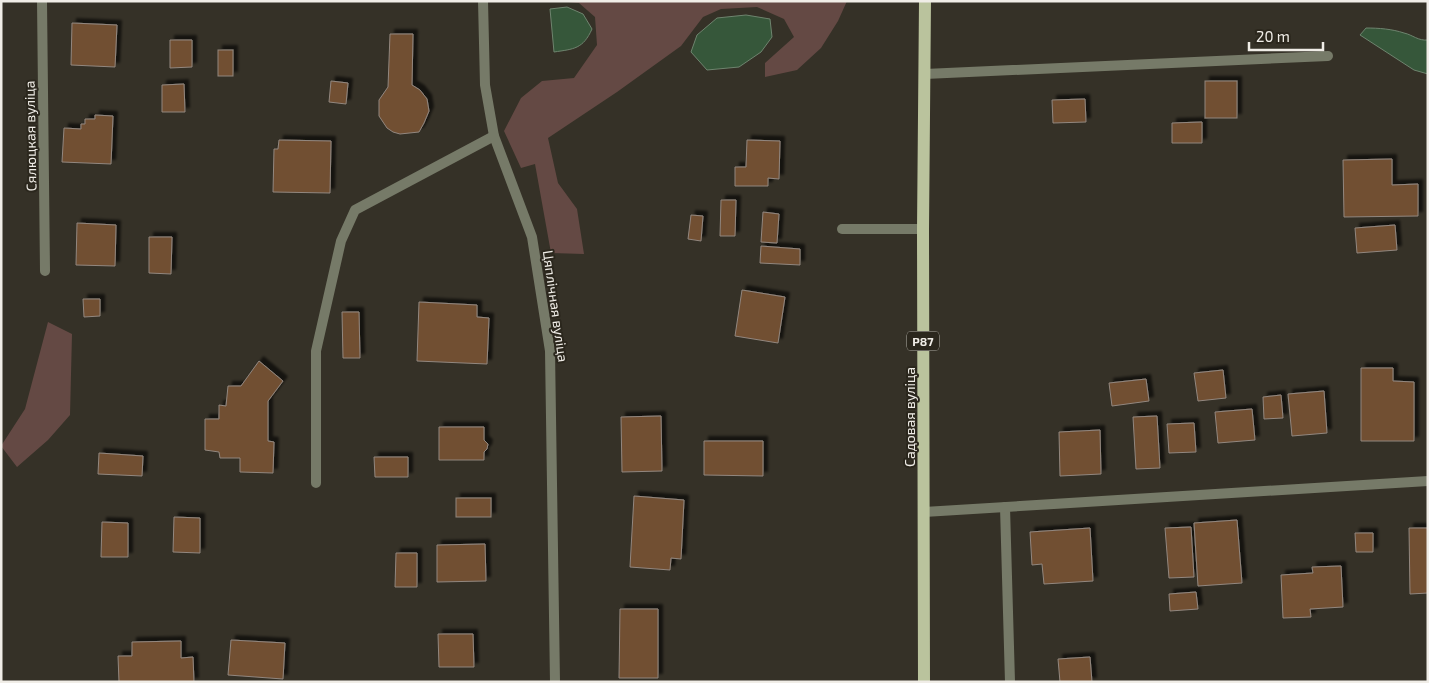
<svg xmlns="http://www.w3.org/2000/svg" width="1429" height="683" viewBox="0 0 1429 683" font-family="'Exo 2',sans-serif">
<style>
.green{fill:#644944}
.water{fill:#36573a;stroke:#6e846e}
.building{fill:#714f33;stroke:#92877f;filter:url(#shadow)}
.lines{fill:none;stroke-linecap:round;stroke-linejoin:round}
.service{stroke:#767a68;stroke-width:10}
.minor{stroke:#767a68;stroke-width:10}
.primary{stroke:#bac39d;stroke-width:12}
.labels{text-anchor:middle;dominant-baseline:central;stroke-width:4;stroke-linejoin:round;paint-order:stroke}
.shield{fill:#2b271d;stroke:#b5b2aa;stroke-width:1}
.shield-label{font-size:12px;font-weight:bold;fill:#f0ede7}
.street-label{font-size:14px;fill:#f0ede7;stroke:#2b271d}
</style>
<defs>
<filter id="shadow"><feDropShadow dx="4.5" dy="-4.5" stdDeviation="1" flood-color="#0009"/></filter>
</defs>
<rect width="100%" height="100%" fill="#353127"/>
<!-- green -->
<g class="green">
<polygon points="558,1 847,1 838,21 821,48 797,70 765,77 765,63 794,37 784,19 757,7 721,9 703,17 681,46 617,92 548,138 558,183 577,209 584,254 551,253 535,164 521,168 504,131 521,98 542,81 574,78 597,45 595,17 579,3"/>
<polygon points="48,322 72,334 70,415 48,440 17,467 1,446 25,409"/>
</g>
<!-- water -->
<g class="water">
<path d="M567 7 583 14 592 29C583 49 574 49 554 52L550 9Z"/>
<polygon points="746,15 770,19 772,37 761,52 739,67 707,70 691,52 697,35 717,18"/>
<path d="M1366 28C1379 28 1392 29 1404 33 1413 35 1418 41 1428 40V74L1414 70 1360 35Z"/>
</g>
<!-- building -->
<g class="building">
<polygon points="72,23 117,25 115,67 71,65"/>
<polygon points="390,34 413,34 412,85 420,90 427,99 429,111 424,123 419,132 400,134 393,132 387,128 379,116 379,100 388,87"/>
<polygon points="170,40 192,40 192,67 170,68"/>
<rect x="218" y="50" width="15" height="26"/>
<polygon points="331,81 348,83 346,104 329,102"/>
<rect x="1205" y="81" width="32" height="37"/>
<polygon points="184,84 185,112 162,112 162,85"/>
<polygon points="1085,99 1086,122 1053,123 1052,100"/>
<polygon points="95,115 113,116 111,164 62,162 64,128 81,129 81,124 85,124 85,119 95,119"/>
<polygon points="1202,122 1202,143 1172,143 1172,123"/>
<polygon points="279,140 331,141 330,193 273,192 274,149 278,149"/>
<polygon points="747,140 780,141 779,179 768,178 768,186 735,186 735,167 746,167"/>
<polygon points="1392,159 1392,185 1418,184 1418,216 1344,217 1343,160"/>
<polygon points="721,200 736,200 735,236 720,236"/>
<polygon points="763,212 779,214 777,243 761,242"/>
<polygon points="691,215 703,216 701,241 688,239"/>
<polygon points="77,223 116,225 115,266 76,265"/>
<polygon points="1395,225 1397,250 1357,253 1355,228"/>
<polygon points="149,237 172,237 171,274 149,273"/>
<polygon points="761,246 800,249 800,265 760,263"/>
<polygon points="742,290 785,297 778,343 735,336"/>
<polygon points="83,299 100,299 100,316 84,317"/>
<polygon points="419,302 477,305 477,317 489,318 487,364 417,361"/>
<polygon points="342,312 359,312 360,358 343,358"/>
<polygon points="259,361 283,381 268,401 268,441 274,442 273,473 240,472 240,458 220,458 219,452 205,450 205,419 219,419 219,405 226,406 228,386 241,386"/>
<polygon points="1361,368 1393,368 1393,381 1414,382 1414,441 1361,441"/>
<polygon points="1223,370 1226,398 1198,401 1194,373"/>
<polygon points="1146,379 1149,401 1112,406 1109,383"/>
<polygon points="1324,391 1327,433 1292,436 1288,394"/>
<polygon points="1281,395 1283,418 1264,419 1263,397"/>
<polygon points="1252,409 1255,440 1218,443 1215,412"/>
<polygon points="661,416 662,471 622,472 621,417"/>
<polygon points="1157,416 1160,468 1136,469 1133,417"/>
<polygon points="1194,423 1196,452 1169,453 1167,424"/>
<polygon points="439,427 484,427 484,440 488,444 487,449 484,452 484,460 439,460"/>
<polygon points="1100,430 1101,474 1060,476 1059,432"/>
<polygon points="704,441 763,441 763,476 704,475"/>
<polygon points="99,453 143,456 142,476 98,474"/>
<polygon points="374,457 408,457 408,477 375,477"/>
<polygon points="634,496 684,500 681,559 671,558 670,570 630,567"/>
<rect x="456" y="498" width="35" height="19"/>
<polygon points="174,517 200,518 200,553 173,552"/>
<polygon points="1237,520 1242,583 1198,586 1194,523"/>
<polygon points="102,522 128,523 128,557 101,557"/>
<polygon points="1191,527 1194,577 1169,578 1165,528"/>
<polygon points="1090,528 1093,581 1044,584 1042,564 1032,565 1030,532"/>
<polygon points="1409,528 1428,528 1428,593 1410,594"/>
<polygon points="1355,533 1373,533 1373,552 1356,552"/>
<polygon points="485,544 486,581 437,582 437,545"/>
<polygon points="396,553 417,553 417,587 395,587"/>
<polygon points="1341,566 1343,607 1310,609 1311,617 1283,618 1281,575 1313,573 1312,567"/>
<polygon points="1196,592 1198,609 1170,611 1169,594"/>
<polygon points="620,609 658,609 658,678 619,678"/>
<polygon points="438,634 473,634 474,667 439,667"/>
<polygon points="231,640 285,643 283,679 228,675"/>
<polygon points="181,641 181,658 193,657 194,682 119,682 118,656 132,656 132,642"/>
<polygon points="1090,657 1092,682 1060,682 1058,659"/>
</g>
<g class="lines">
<!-- service -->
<g class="service">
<polyline points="925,74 1328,56"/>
<polyline points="842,229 923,229"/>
<polyline points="316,483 316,351 341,241 355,210 494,136"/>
<polyline points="1005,507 1010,682"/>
<polyline points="924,512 1428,481"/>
</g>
<!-- minor -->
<g class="minor">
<polyline points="42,1 45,271"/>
<polyline points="483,1 485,85 494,136 532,237 550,351 555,682"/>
</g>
<!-- primary -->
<polyline class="primary" points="924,682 923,229 925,1"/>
</g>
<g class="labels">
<!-- shield labels -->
<rect class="shield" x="907" y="331.5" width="32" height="19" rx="4"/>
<g class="shield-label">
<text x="923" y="341">Р87</text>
</g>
<!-- street labels -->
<g class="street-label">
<text transform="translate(30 136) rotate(-91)">Сялюцкая вуліца</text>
<text transform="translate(556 306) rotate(82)">Цяплічная вуліца</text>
<text transform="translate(909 417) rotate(-90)">Садовая вуліца</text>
</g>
</g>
<!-- border -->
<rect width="1429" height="683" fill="none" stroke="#f0ede7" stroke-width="5"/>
<!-- scale -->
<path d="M1249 42v8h74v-8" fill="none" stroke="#f0ede7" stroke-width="2.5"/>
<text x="1256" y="42" font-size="15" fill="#f0ede7" stroke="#2b271d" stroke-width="4" paint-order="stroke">20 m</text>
</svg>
